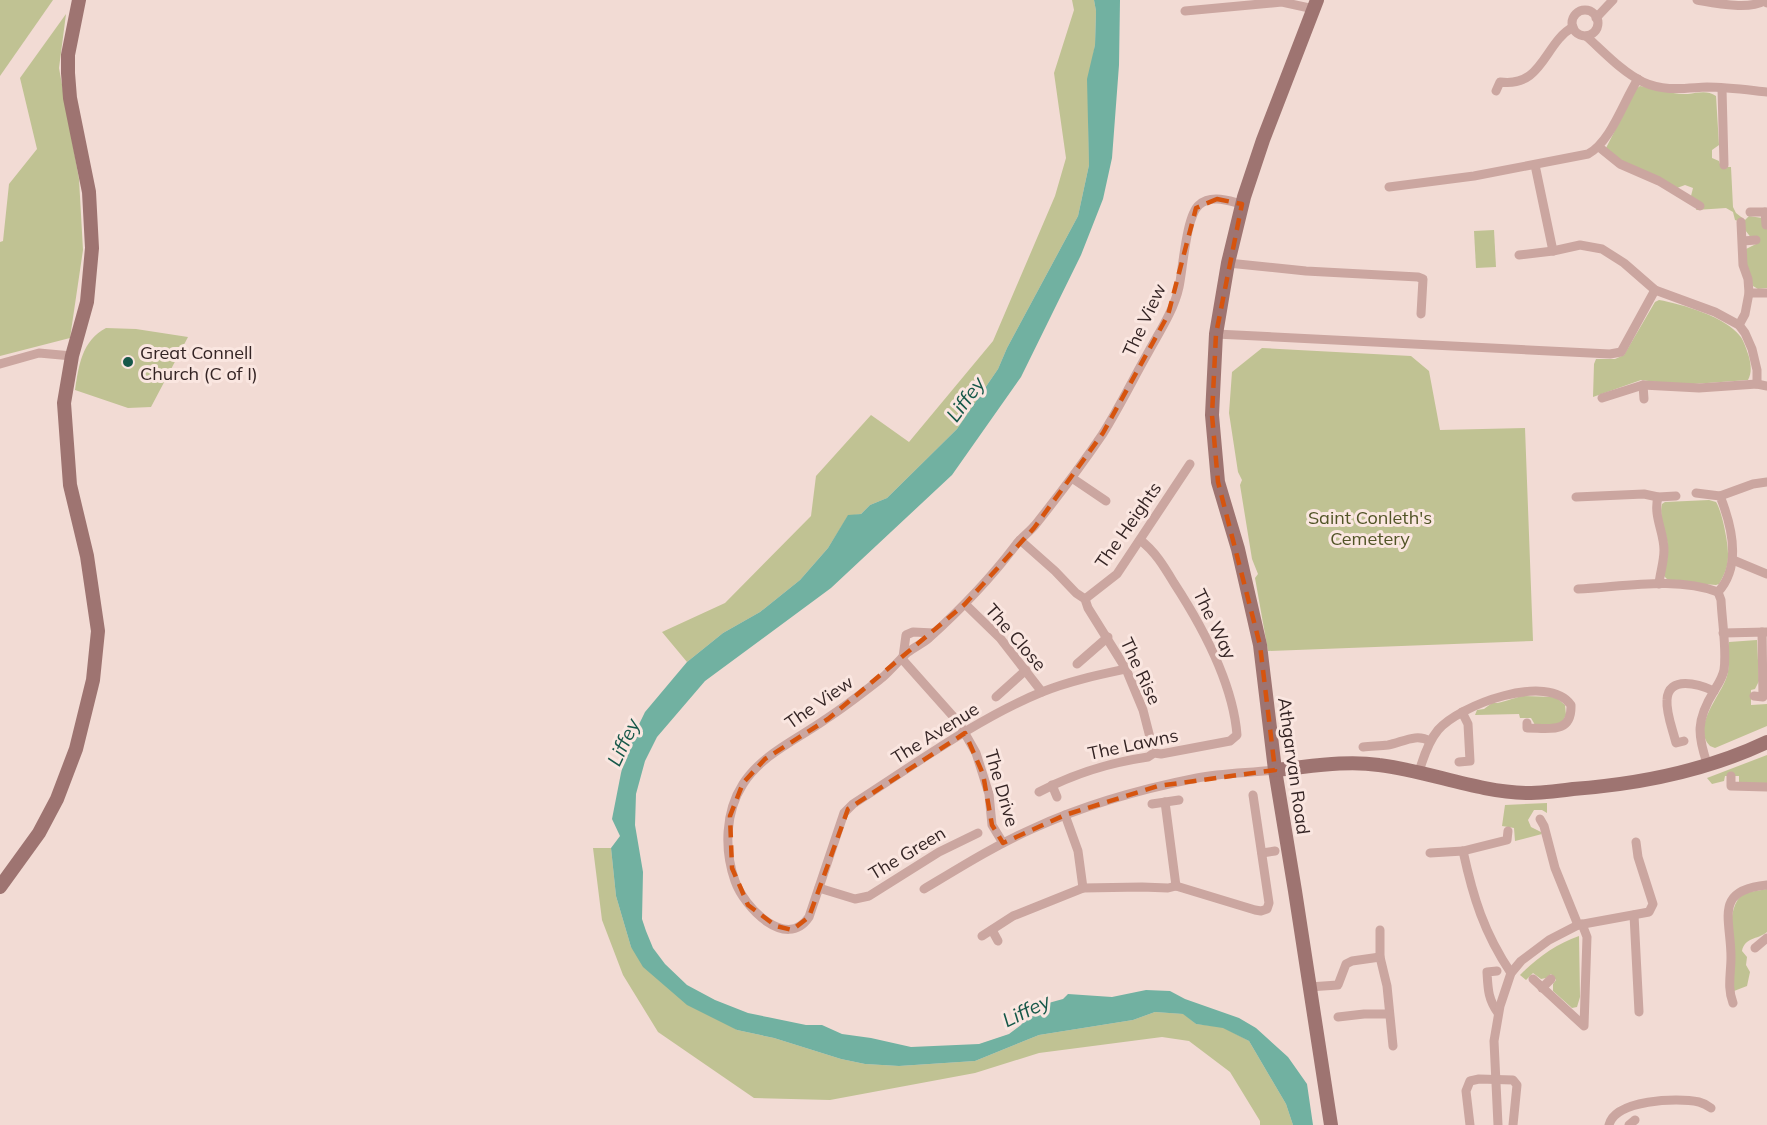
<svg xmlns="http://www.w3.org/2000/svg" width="1767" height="1125" viewBox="0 0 1767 1125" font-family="Mulish,sans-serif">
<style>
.green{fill:#c0c293}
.water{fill:#71b1a1}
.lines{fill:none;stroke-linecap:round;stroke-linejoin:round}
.street{stroke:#cba6a0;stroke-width:9}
.secondary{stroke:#9e7471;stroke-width:14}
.marked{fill:none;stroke:#d6540e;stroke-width:4.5;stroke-dasharray:12 8;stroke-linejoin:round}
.poi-dot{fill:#165849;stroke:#fae6e0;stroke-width:2}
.labels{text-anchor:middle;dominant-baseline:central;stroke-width:6;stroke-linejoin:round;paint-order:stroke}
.street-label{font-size:18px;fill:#342424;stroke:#fae6e0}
.poi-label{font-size:18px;fill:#342424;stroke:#fae6e0;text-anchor:start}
.park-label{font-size:18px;fill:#515426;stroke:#fae6e0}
.water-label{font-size:20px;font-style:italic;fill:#165849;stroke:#fae6e0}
</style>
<rect width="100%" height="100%" fill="#f2dbd4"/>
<!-- green -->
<g class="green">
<polygon points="0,0 53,0 0,76"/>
<polygon points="1072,0 1094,0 1096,11 1095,45 1088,85 1089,165 1078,216 1007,348 998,369 957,429 887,498 870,505 861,514 848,516 828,548 800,580 760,612 723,633 687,662 662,632 725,603 811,516 816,476 871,415 909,442 993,341 1055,196 1066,158 1054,73 1074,10"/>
<polygon points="66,14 59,68 79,179 83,250 70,338 0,356 0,242 3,241 9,184 37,149 20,78"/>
<path d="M1640 86C1656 88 1671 95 1688 94 1698 93 1707 90 1716 96L1719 145 1712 150V158L1719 161 1721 167H1731L1733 207 1736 213 1745 220 1749 216 1762 218 1767 227V288L1758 289 1753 286 1746 266V249L1756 244 1738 221 1735 220 1733 212 1726 208 1696 210 1699 203 1691 196 1693 188 1685 185 1677 188 1624 165 1606 148 1636 89Z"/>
<polygon points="1494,230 1496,267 1476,268 1474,231"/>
<path d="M1659 300C1682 304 1726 317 1740 336 1744 341 1747 351 1749 357 1751 365 1752 373 1748 380L1680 385 1641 380 1593 397 1594 364 1596 359H1615L1624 355 1655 302Z"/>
<path d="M106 328 136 329 188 337 151 407 128 408 75 390C79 364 82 341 106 328Z"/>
<polygon points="1262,348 1411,356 1429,371 1440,430 1525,428 1533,641 1268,651 1255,578 1258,574 1252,559 1240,485 1242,480 1238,472 1229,413 1232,372"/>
<path d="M1709 500 1716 502C1722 511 1729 546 1728 557 1728 567 1724 575 1719 584L1716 585 1669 581 1664 576C1665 568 1668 559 1668 552 1669 535 1658 520 1662 504L1665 502Z"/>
<path d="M1757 640 1759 681 1755 689 1751 690V705L1767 704V726L1715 748 1710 746C1691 726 1721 696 1727 676 1730 666 1728 653 1729 642Z"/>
<path d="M1523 696 1552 697 1558 699 1565 705 1566 715 1561 724 1535 725 1531 718H1520L1519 714 1475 715 1477 710 1484 709 1492 703C1501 704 1512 698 1523 696Z"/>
<polygon points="1767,755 1767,784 1739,782 1739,776 1725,776 1724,781 1712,784 1707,778"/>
<polygon points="1547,803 1547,813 1542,810 1534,810 1528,820 1531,827 1541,832 1542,834 1515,841 1514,828 1502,826 1505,805"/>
<polygon points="593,848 611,848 616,896 631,947 737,1030 774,1038 841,1059 865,1064 899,1066 975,1061 1039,1035 1133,1020 1155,1012 1184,1014 1196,1024 1223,1027 1249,1041 1286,1104 1293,1125 1260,1125 1260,1121 1230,1072 1189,1041 1162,1037 1039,1053 975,1073 830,1100 754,1098 658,1032 623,975 602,920"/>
<path d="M1767 889V932C1757 940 1745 937 1742 951L1747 957 1746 965 1750 972 1747 986 1734 991C1733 969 1724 913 1740 897 1747 891 1758 891 1767 889Z"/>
<path d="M1579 936 1580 997 1577 1007 1572 1008 1553 991V984L1556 980 1551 974 1546 978 1541 979 1533 973 1526 980 1520 975C1537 958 1556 944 1579 936Z"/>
</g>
<!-- water -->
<polygon class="water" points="1094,0 1120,0 1119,65 1112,158 1103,199 1081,255 1021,377 952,475 831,588 705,681 657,737 645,761 636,794 635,825 643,872 642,919 646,931 653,948 665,964 687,985 715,1000 748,1013 806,1025 822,1025 842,1034 871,1038 911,1047 979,1044 1009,1034 1021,1025 1034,1007 1063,999 1068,994 1112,997 1146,990 1170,991 1185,999 1239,1018 1256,1028 1288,1057 1307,1084 1313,1125 1293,1125 1286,1104 1249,1041 1223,1028 1196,1024 1183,1014 1155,1012 1133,1020 1039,1035 975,1061 899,1066 865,1064 841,1059 774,1038 737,1030 687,1005 643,967 631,947 616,896 611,848 620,836 612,819 621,773 627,749 645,712 687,662 723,633 760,612 800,580 828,548 848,515 861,514 870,505 887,498 957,429 998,369 1007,348 1078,216 1089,165 1087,79 1095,45 1096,11"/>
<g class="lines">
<!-- street -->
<g class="street">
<path d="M1697 0C1715 3 1748 10 1764 1L1767 3"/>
<circle cx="1585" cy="23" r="13"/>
<polyline points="1185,11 1282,2 1314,9"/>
<polyline points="1596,18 1613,0"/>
<path d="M1586 36C1603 51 1622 72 1643 82 1665 92 1685 88 1707 87 1726 87 1748 90 1767 92"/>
<polyline points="1722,89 1724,165"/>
<path d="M1496 91 1500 82C1543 88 1544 43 1573 27"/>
<polyline points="1599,147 1620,164 1659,181 1700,206"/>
<polyline points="1535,165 1553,251"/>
<path d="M1389 187 1474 176 1588 154C1611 142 1624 100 1638 79"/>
<polyline points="1750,212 1767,212"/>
<polyline points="1765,212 1766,225"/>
<polyline points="1743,241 1756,240"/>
<polyline points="1519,255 1553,251 1580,245 1602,249 1624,263 1655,290 1715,312 1739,325 1745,333 1752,349 1757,370 1757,384"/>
<polyline points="1228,263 1306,271 1418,277 1423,279 1421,314"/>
<polyline points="1749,293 1767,293"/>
<polyline points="1739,325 1745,314 1749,293 1748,279 1743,265 1741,222"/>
<polyline points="1216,334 1610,354 1621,352 1655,290"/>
<polyline points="0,364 39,353 72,356"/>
<polyline points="1643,385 1644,399"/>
<polyline points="1602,398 1643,385 1699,388 1757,384 1767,386"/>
<polyline points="1072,478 1106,501"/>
<path d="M1696 493 1720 496C1732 526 1742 566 1718 592L1721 600C1722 622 1727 650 1724 670 1722 679 1718 684 1714 691 1696 720 1697 735 1708 766"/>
<polyline points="1720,496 1753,484 1767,482"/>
<polyline points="1576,497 1644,494 1658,497 1676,496"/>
<path d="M1658 497C1653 516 1664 532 1664 550 1664 562 1660 573 1659 584"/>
<polyline points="1020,540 1055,571 1076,593 1085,599 1088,608 1126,669 1143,710 1154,753"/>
<polyline points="1733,560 1767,574"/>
<path d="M1578 589C1622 587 1676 576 1718 592"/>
<polyline points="1085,599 1117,574 1190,464"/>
<polyline points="965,604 1000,638 1042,692"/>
<polyline points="1723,633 1767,632"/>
<polyline points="903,657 906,635 913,632 934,633"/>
<polyline points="902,659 959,723 976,753 989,794 992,825 1003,843"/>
<polyline points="1077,664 1108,637"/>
<path d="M1126 669C1098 675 1069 681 1042 692 978 718 911 767 853 804L844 813 809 917C786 951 744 907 735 881 724 850 725 812 743 784 762 754 798 739 826 719 846 706 865 691 883 677 892 669 899 660 908 652 915 647 923 643 929 638 960 610 990 579 1015 546 1021 537 1030 532 1036 524 1059 495 1081 466 1102 435 1119 408 1133 379 1149 351 1160 331 1174 310 1179 287 1183 269 1186 216 1199 205 1211 194 1229 201 1242 204"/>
<polyline points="1754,696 1763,697 1762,632"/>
<polyline points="996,697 1026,670"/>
<path d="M1684 741 1676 743C1673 730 1666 714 1667 700 1668 675 1699 684 1714 691"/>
<path d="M1363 747C1371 746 1380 746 1388 745 1403 742 1416 733 1430 741"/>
<polyline points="1459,762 1470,761 1468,724 1462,712"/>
<path d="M1419 772C1423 758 1428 742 1438 730 1459 705 1548 672 1571 705 1572 735 1548 728 1527 728V723"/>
<polyline points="1731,776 1731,786 1767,787"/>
<polyline points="1052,785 1057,797"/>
<path d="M1039 792C1075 773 1108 763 1148 757L1154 753 1161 754 1230 741 1237 735C1233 684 1202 626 1174 583 1165 568 1155 551 1140 540"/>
<polyline points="1165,802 1176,886"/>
<polyline points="1152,804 1179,800"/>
<polyline points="1065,815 1078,851 1083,888"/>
<polyline points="1540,819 1544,826 1555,868 1578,925"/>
<path d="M1463 851C1473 897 1484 933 1511 973"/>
<polyline points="1262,853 1275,851"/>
<polyline points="1430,853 1463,851 1507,840 1508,831"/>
<polyline points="819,888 855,899 869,896 939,852 978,833"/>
<path d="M924 889C959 868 994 846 1032 829 1084 805 1141 789 1197 778 1222 773 1249 773 1275 770"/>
<polyline points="1634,915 1639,1012"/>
<polyline points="992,930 998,941"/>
<polyline points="1380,930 1380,957 1387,986 1393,1046"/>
<polyline points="982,936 1013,916 1083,888 1142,887 1168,888 1176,886 1255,910 1261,911 1267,909 1269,903 1253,795"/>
<polyline points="1755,948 1767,938"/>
<path d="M1497 971 1487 972C1488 989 1488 999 1498 1013"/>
<polyline points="1533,979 1584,1026 1587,937 1582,924"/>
<polyline points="1309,987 1338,985 1346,964 1352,961 1380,957"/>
<polyline points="1542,988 1551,979"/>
<path d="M1733 1003C1727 988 1731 973 1731 957 1731 919 1713 890 1767 885"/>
<polyline points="1338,1017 1364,1014 1389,1014"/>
<polyline points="1470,1125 1466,1091 1470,1081 1479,1079 1513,1080 1517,1085 1513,1125"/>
<polyline points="1498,1125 1494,1041 1500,1006 1511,973 1521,961 1549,940 1578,925 1649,912 1653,904 1638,857 1636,842"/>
<path d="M1609 1125C1615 1100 1677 1097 1699 1102 1703 1103 1707 1105 1711 1108"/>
<polyline points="1629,1125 1635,1120"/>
</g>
<!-- secondary -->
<g class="secondary">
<polyline points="1317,0 1263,140 1244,197 1228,263 1216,334 1212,415 1218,482 1238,549 1260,645 1275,770 1295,891 1331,1125"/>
<path d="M1275 770C1309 767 1344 760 1379 765 1429 771 1477 792 1527 793 1542 793 1558 791 1573 789 1640 784 1706 771 1767 742"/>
<polyline points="0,887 39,833 57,799 76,749 93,680 98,631 87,556 70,485 64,403 72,356 87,302 92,248 89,192 70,98 68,73 68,55 79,0"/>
</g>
</g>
<!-- marked area -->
<path class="marked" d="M1217 199 1242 204 1216 334 1212 415 1218 482 1260 645 1275 770 1158 786 1065 815 1003 843 992 825 983 774 965 733 848 809 809 917 792 930 776 926 748 905 732 868 730 816 743 783 765 759 828 719 965 604 1034 528 1103 433 1168 315 1196 208Z"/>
<!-- markers -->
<circle class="poi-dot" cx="128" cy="362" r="6"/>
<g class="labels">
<!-- street labels -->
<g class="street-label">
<text transform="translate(1144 320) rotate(-65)">The View</text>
<text transform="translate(1128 525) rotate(-55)">The Heights</text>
<text transform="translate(1215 624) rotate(64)">The Way</text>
<text transform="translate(1016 637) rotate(49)">The Close</text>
<text transform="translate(1141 671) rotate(65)">The Rise</text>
<text transform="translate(819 702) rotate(-35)">The View</text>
<text transform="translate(935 733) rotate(-32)">The Avenue</text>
<text transform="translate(1133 744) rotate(-12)">The Lawns</text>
<text transform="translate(1294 766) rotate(82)">Athgarvan Road</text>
<text transform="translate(1002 788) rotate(74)">The Drive</text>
<text transform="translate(907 853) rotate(-31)">The Green</text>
</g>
<!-- poi labels -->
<g class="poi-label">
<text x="140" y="352">Great Connell<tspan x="140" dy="21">Church (C of I)</tspan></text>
</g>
<!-- park labels -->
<g class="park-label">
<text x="1370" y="517">Saint Conleth's<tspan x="1370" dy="21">Cemetery</tspan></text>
</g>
<!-- water labels -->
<g class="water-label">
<text transform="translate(965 399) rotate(-54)">Liffey</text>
<text transform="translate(623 742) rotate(-65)">Liffey</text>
<text transform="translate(1026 1010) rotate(-26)">Liffey</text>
</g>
</g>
</svg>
